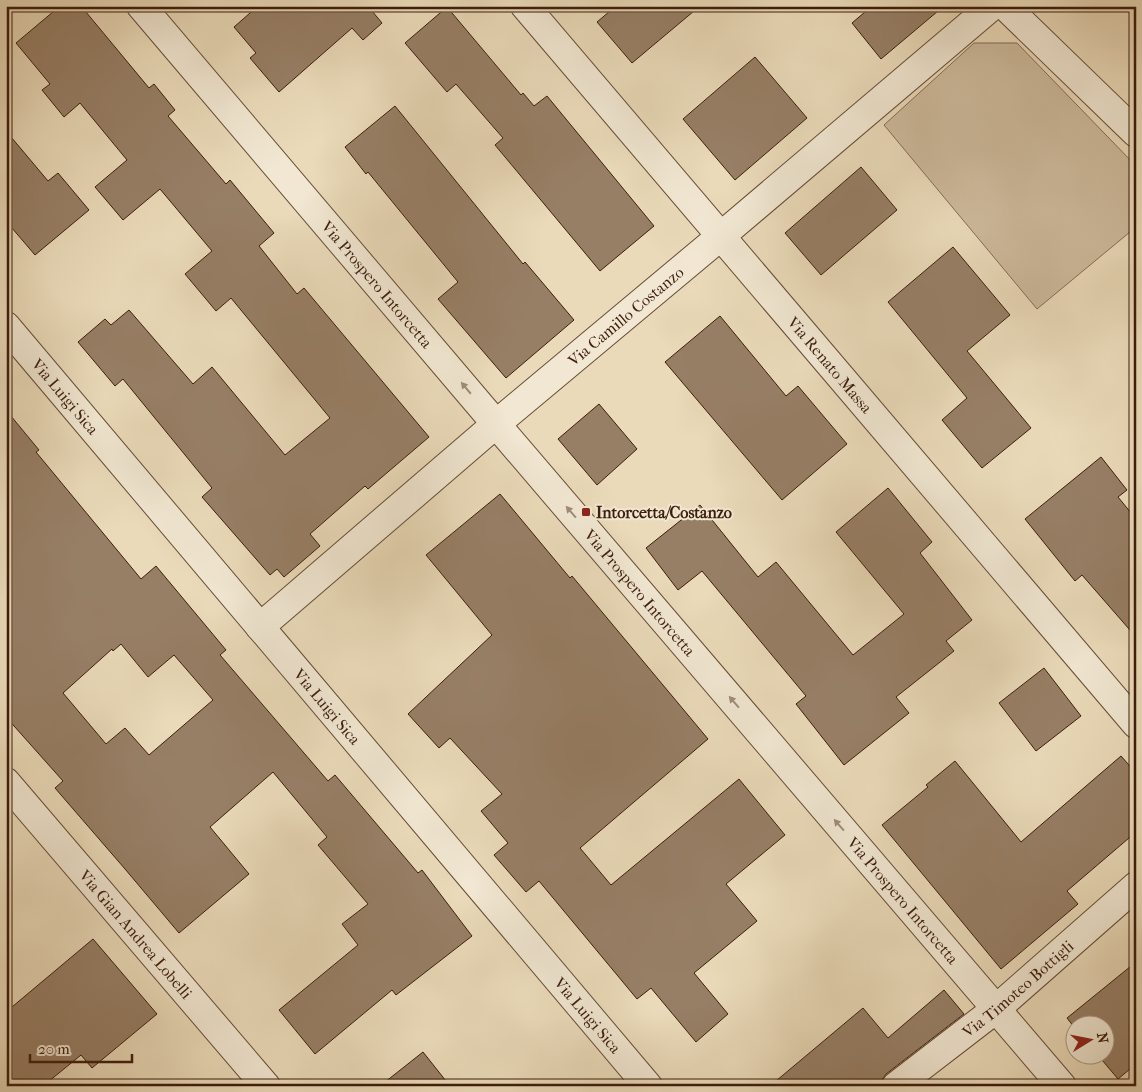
<svg xmlns="http://www.w3.org/2000/svg" width="1142" height="1092" viewBox="0 0 1142 1092" font-family="'IM FELL French Canon',serif">
<style>
.green{fill:#cdba9c;stroke:#856c54}
.building{fill:#977f66;stroke:#3d1d0c;fill-rule:evenodd}
.lines{fill:none;stroke-linecap:round;stroke-linejoin:round}
.minor-casing{stroke:#684c37;stroke-width:30}
.minor{stroke:#f1e7d2;stroke-width:28}
.oneway{fill:#a08c79}
.poi-dot{fill:#8f2418;stroke:#f1e7d2;stroke-width:2}
.labels{text-anchor:middle;dominant-baseline:central;stroke-width:4;stroke-linejoin:round;paint-order:stroke}
.street-label{font-size:16px;fill:#3d1d0c;stroke:#f1e7d2}
.poi-label{font-size:16px;font-weight:bold;fill:#3d1d0c;stroke:#f1e7d2;text-anchor:start}
</style>
<rect width="100%" height="100%" fill="#eadab9"/>
<filter id="stains"><feTurbulence type="fractalNoise" baseFrequency=".004" numOctaves="4"/><feColorMatrix values="0 0 0 0 .2 0 0 0 0 .09 0 0 0 0 .02 0 0 0 .5 -.17"/></filter>
<radialGradient id="worn" r=".72"><stop offset=".6" stop-color="#630" stop-opacity="0"/><stop offset="1" stop-color="#630" stop-opacity=".3"/></radialGradient>
<!-- green -->
<polygon class="green" points="974,43 1017,43 1136,166 1136,227 1037,309 884,125"/>
<!-- building -->
<g class="building">
<polygon points="60,6 81,6 149,88 154,84 175,110 168,116 226,184 230,180 274,233 259,246 297,294 304,288 429,437 368,489 365,486 310,534 320,546 284,577 277,569 270,575 202,497 212,488 123,379 115,386 78,342 105,319 111,325 129,310 193,384 212,367 285,455 330,418 231,298 216,311 185,274 212,251 160,189 123,220 95,187 127,160 80,103 64,117 42,90 50,84 16,43"/>
<polygon points="258,6 377,6 372,11 382,23 363,40 352,28 279,92 250,58 256,53 234,27"/>
<polygon points="616,6 700,6 632,63 597,22"/>
<polygon points="872,6 944,6 881,59 852,23"/>
<polygon points="447,7 521,95 523,93 534,106 547,96 654,226 600,271 495,145 503,138 456,84 447,92 405,43"/>
<polygon points="755,57 807,118 735,180 683,119"/>
<polygon points="395,106 523,264 525,262 574,320 506,378 438,299 458,282 368,172 366,174 345,147"/>
<polygon points="6,131 48,181 58,173 89,210 35,255 6,221"/>
<polygon points="861,167 897,210 821,275 785,233"/>
<polygon points="953,247 1010,315 967,351 1031,428 982,468 942,420 967,398 888,302"/>
<polygon points="720,316 786,396 798,386 847,444 782,500 665,362"/>
<polygon points="599,404 637,449 597,485 558,439"/>
<path d="M6 410 39 450 36 452 141 579 156 566 226 650 220 655 328 781 335 775 418 873 422 870 472 936 396 995 392 990 315 1054 279 1010 358 945 342 924 368 904 318 845 327 837 273 772 210 827 249 874 179 933 125 869 55 788 63 781 6 717ZM121 644 148 677 174 655 213 700 149 755 125 728 106 744 63 693 112 649 113 651Z"/>
<polygon points="1101,457 1127,490 1118,497 1136,519 1136,637 1082,575 1075,581 1025,519"/>
<polygon points="888,488 932,542 920,553 972,620 946,641 954,651 896,697 909,713 844,765 796,704 806,696 702,571 678,590 646,548 700,505 758,577 776,562 853,655 904,614 836,532"/>
<polygon points="500,494 570,578 572,576 708,739 580,848 611,885 739,779 785,835 726,884 757,921 694,973 728,1014 696,1042 651,988 637,999 539,881 526,892 494,855 508,843 481,811 502,794 450,738 439,748 408,714 492,635 426,555"/>
<polygon points="1044,668 1081,716 1036,751 999,703"/>
<polygon points="1121,756 1136,773 1136,832 1067,891 1078,904 1001,969 882,825 928,787 926,785 955,761 1021,842"/>
<polygon points="93,939 157,1014 92,1068 81,1055 43,1086 6,1086 6,1012"/>
<polygon points="1136,962 1136,1064 1118,1079 1097,1054 1104,1054 1104,1024 1074,1024 1074,1027 1067,1018"/>
<polygon points="944,990 964,1014 886,1074 882,1080 880,1086 770,1086 863,1008 888,1038"/>
<polygon points="423,1052 450,1086 380,1086"/>
</g>
<g class="lines">
<defs>
<g id="minor">
<path id="s1" d="M141 6 496 424 1062 1086"/>
<path id="s2" d="M525 6 1136 724"/>
<polyline points="1005,6 1136,133"/>
<path id="s3" d="M6 326 648 1086"/>
<path id="s4" d="M260 627 496 424 721 236 992 6"/>
<path id="s5" d="M6 782 266 1086"/>
<path id="s6" d="M896 1086 996 1009 1136 886"/>
</g>
</defs>
<!-- minor casing -->
<use href="#minor" class="minor-casing"/>
<!-- minor -->
<use href="#minor" class="minor"/>
</g>
<!-- one-way arrows -->
<defs><path id="oneway-solid" d="M-6-.8H1V-3.2L6.5 0L1 3.2V.8H-6Z" transform="scale(1.25)"/></defs>
<g class="oneway">
<use href="#oneway-solid" transform="translate(466 388) rotate(-130)"/>
<use href="#oneway-solid" transform="translate(571 512) rotate(-131)"/>
<use href="#oneway-solid" transform="translate(734 702) rotate(-131)"/>
<use href="#oneway-solid" transform="translate(839 825) rotate(-131)"/>
</g>
<!-- markers -->
<rect class="poi-dot" x="581" y="507" width="10" height="10" rx="2.5"/>
<g class="labels">
<!-- street labels -->
<g class="street-label">
<text stroke="none"><textPath href="#s1" startOffset="365">Via Prospero Intorcetta</textPath></text>
<text stroke="none"><textPath href="#s4" startOffset="480">Via Camillo Costanzo</textPath></text>
<text stroke="none"><textPath href="#s2" startOffset="471">Via Renato Massa</textPath></text>
<text stroke="none"><textPath href="#s3" startOffset="92">Via Luigi Sica</textPath></text>
<text stroke="none"><textPath href="#s1" startOffset="770">Via Prospero Intorcetta</textPath></text>
<text stroke="none"><textPath href="#s3" startOffset="498">Via Luigi Sica</textPath></text>
<text stroke="none"><textPath href="#s1" startOffset="1175">Via Prospero Intorcetta</textPath></text>
<text stroke="none"><textPath href="#s5" startOffset="200">Via Gian Andrea Lobelli</textPath></text>
<text stroke="none"><textPath href="#s6" startOffset="156">Via Timoteo Bottigli</textPath></text>
<text stroke="none"><textPath href="#s3" startOffset="902">Via Luigi Sica</textPath></text>
</g>
<!-- poi labels -->
<g class="poi-label">
<text x="596" y="512">Intorcetta/Costanzo</text>
</g>
</g>
<!-- margin -->
<rect width="1142" height="1092" fill="none" stroke="#eadab9" stroke-width="25"/>
<rect x="8" y="8" width="1127" height="1077" fill="none" stroke="#3d1d0c" stroke-width="2.5"/>
<rect x="12" y="12" width="1117" height="1067" fill="none" stroke="#3d1d0c"/>
<!-- north arrow -->
<g transform="translate(1090 1040) rotate(80)"><circle r="24" fill="#f1e7d2" stroke="#a99683"/>
<path d="M0-4L9 19L0 12L-9 19Z" fill="#8f2418"/>
<text y="-8" font-size="14" font-weight="bold" text-anchor="middle" fill="#3d1d0c">N</text>
</g>
<!-- scale -->
<path d="M30 1054v8h102v-8" fill="none" stroke="#3d1d0c" stroke-width="2.5"/>
<text x="38" y="1054" font-size="15" fill="#3d1d0c" stroke="#f1e7d2" stroke-width="4" paint-order="stroke">20 m</text>
<rect width="100%" height="100%" filter="url(#stains)"/>
<rect width="100%" height="100%" fill="url(#worn)"/>
</svg>
